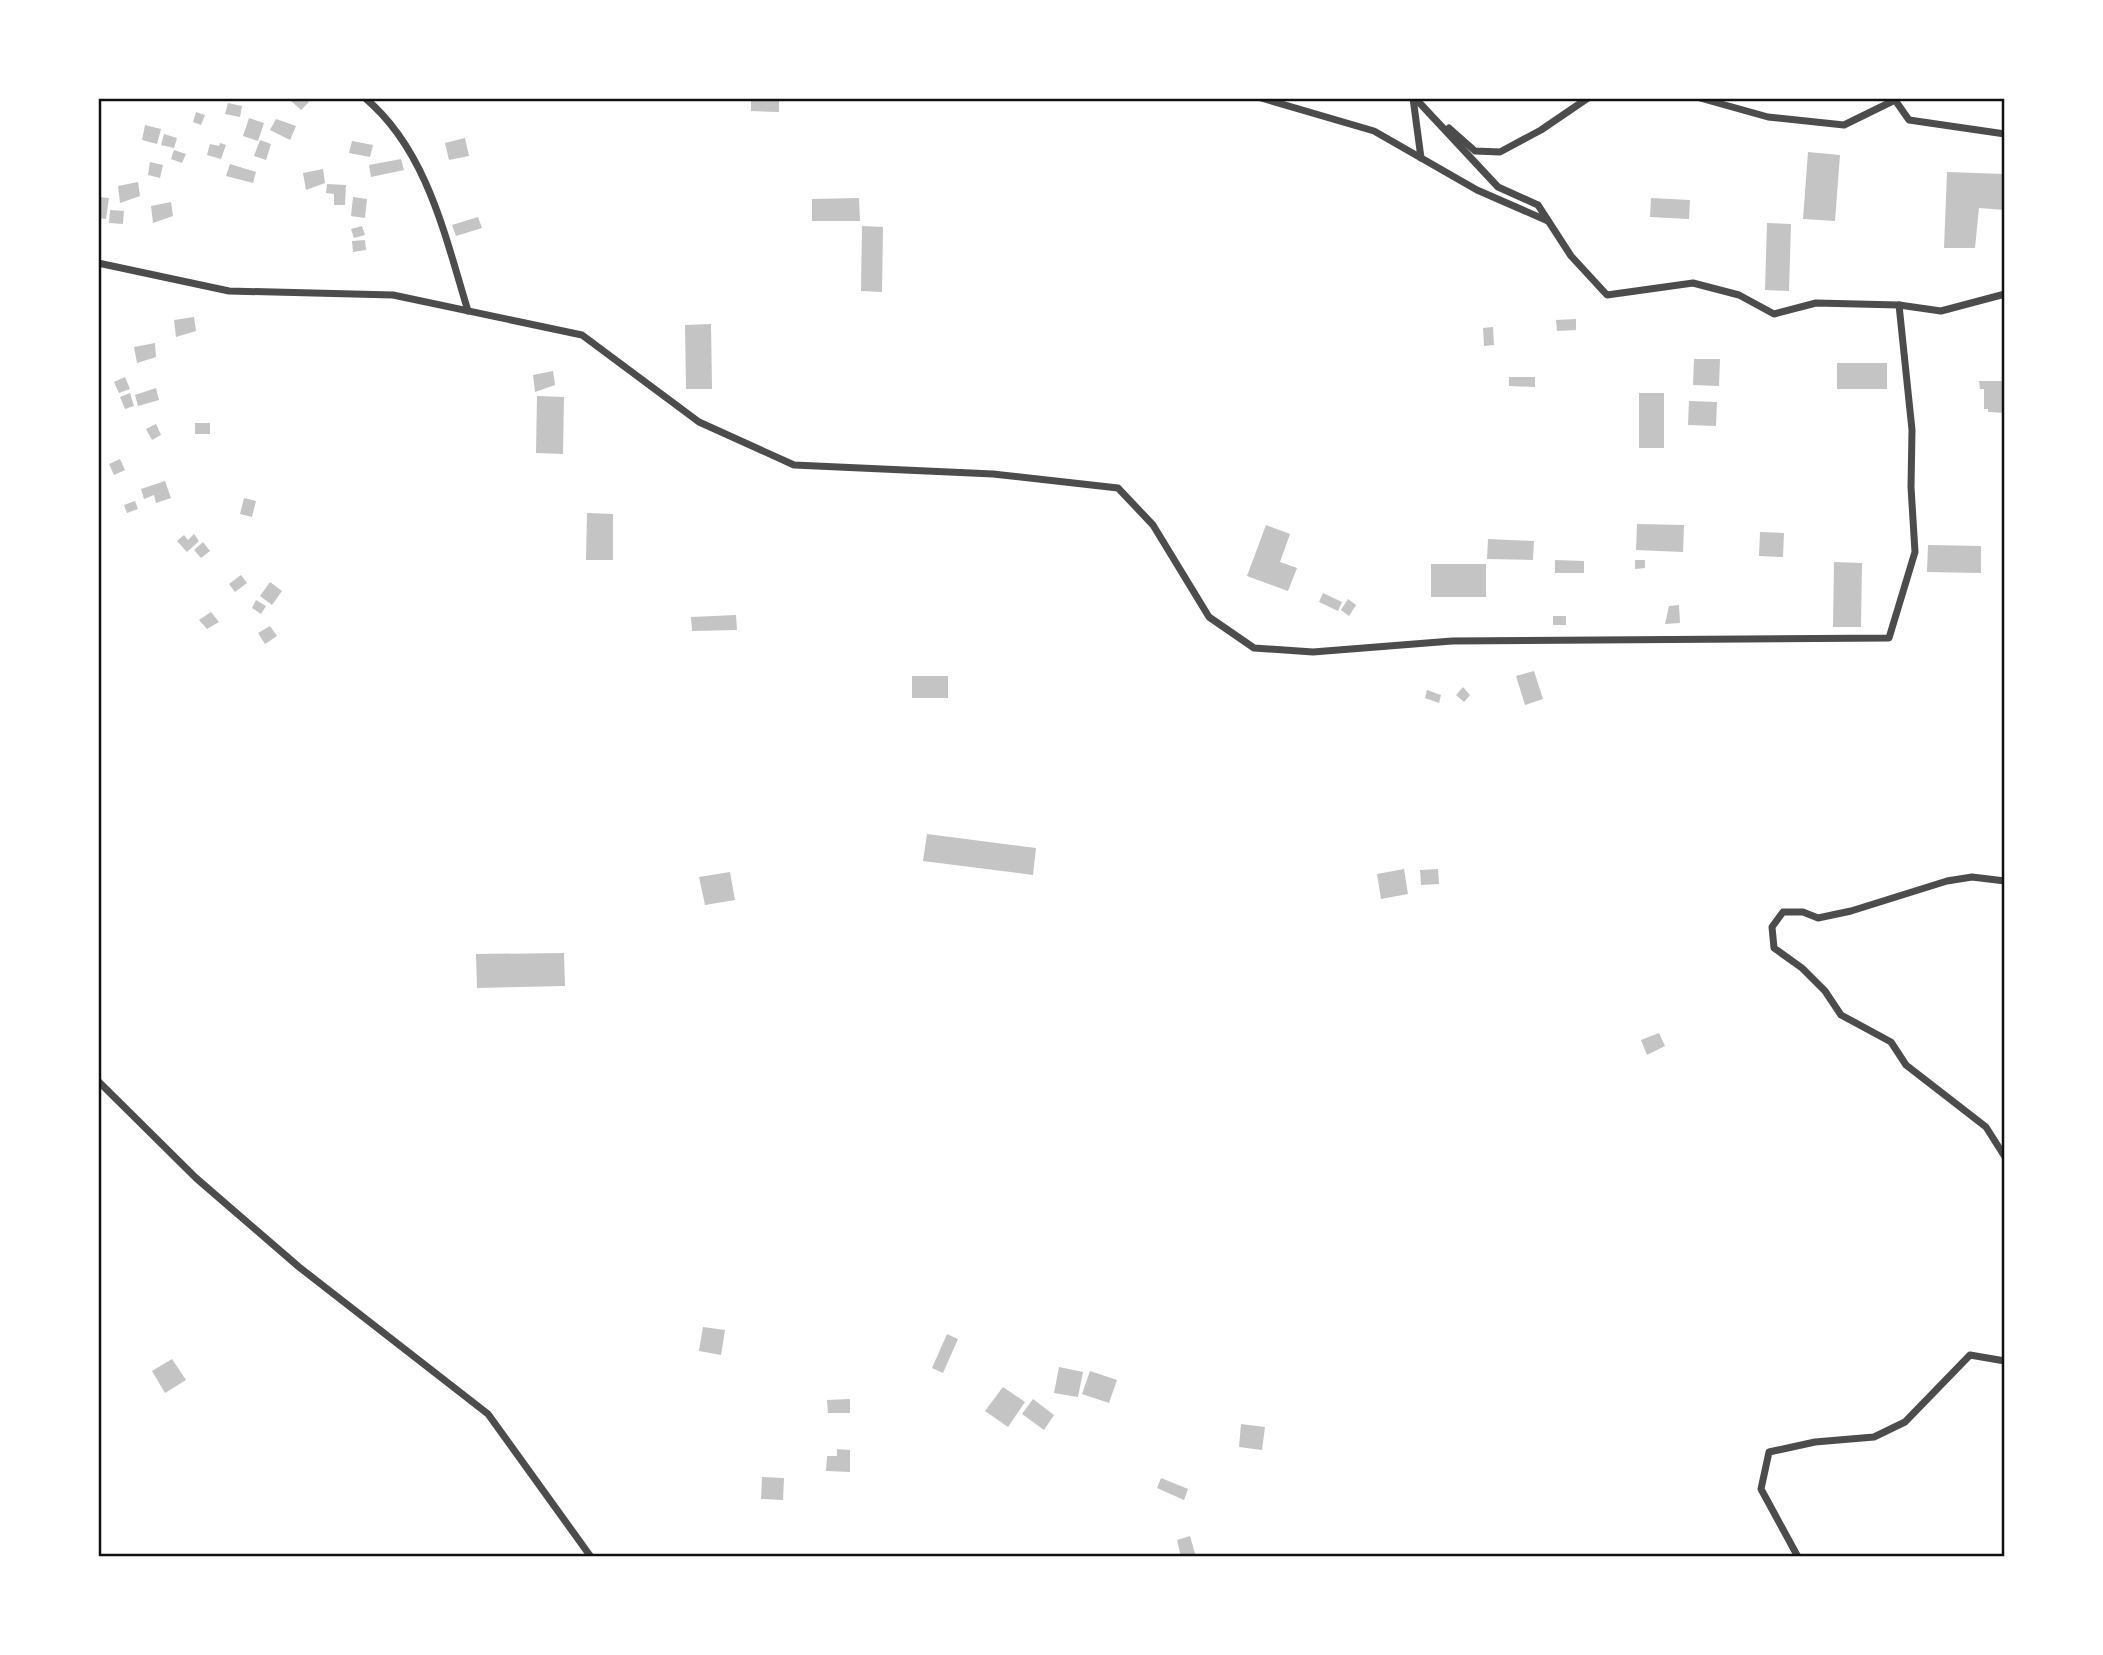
<svg xmlns="http://www.w3.org/2000/svg" width="2103" height="1655" viewBox="0 0 2103 1655" font-family="'Exo 2',sans-serif">
<style>
.building{fill:#c4c4c4}
.lines{fill:none;stroke-linecap:round;stroke-linejoin:round}
.minor{stroke:#4c4c4c;stroke-width:7}
.neatline{fill:none;stroke:#111;stroke-width:2.5}
</style>
<rect width="100%" height="100%" fill="#fff"/>
<!-- building -->
<g class="building">
<polygon points="292,98 305,98 309,102 301,110 290,100"/>
<polygon points="751,98 779,98 779,112 751,111"/>
<polygon points="228,103 242,106 240,117 225,114"/>
<polygon points="196,112 205,115 201,125 193,122"/>
<polygon points="249,118 264,123 258,141 243,136"/>
<polygon points="276,119 296,126 290,140 270,130"/>
<polygon points="145,125 161,129 157,144 142,140"/>
<polygon points="164,134 177,138 174,148 161,145"/>
<polygon points="465,138 469,156 449,160 445,143"/>
<polygon points="260,140 271,144 266,160 254,156"/>
<polygon points="352,141 373,145 370,157 349,153"/>
<polygon points="220,143 226,145 221,159 207,155 210,144 219,146"/>
<polygon points="174,150 186,154 182,163 171,159"/>
<polygon points="1808,152 1840,155 1835,221 1803,219"/>
<polygon points="401,159 404,170 371,177 369,165"/>
<polygon points="150,162 163,165 160,178 148,175"/>
<polygon points="230,164 256,172 253,183 226,176"/>
<polygon points="323,169 325,183 306,190 303,173"/>
<polygon points="1947,172 2005,174 2005,210 1979,208 1975,248 1944,248"/>
<polygon points="138,182 140,196 120,203 118,186"/>
<polygon points="327,184 346,185 345,205 334,205 334,194 326,193"/>
<polygon points="98,197 109,198 106,219 98,218"/>
<polygon points="353,197 367,199 365,218 351,216"/>
<polygon points="859,198 860,221 812,221 812,199"/>
<polygon points="1651,198 1690,200 1689,219 1650,217"/>
<polygon points="171,202 173,216 153,223 151,206"/>
<polygon points="110,210 124,211 123,224 109,223"/>
<polygon points="478,217 482,228 456,236 452,225"/>
<polygon points="1767,223 1791,224 1789,291 1765,290"/>
<polygon points="362,226 365,235 354,238 351,229"/>
<polygon points="862,226 883,227 882,292 861,291"/>
<polygon points="365,240 366,250 353,252 352,241"/>
<polygon points="194,317 196,331 176,337 174,320"/>
<polygon points="1576,319 1576,330 1557,331 1556,320"/>
<polygon points="711,324 712,389 686,389 685,325"/>
<polygon points="1493,327 1494,345 1484,346 1483,328"/>
<polygon points="155,343 156,357 137,363 134,347"/>
<polygon points="1694,359 1720,359 1719,386 1693,385"/>
<rect x="1837" y="363" width="50" height="26"/>
<polygon points="553,371 555,385 535,392 533,375"/>
<polygon points="125,377 130,389 119,393 114,382"/>
<polygon points="1509,377 1535,377 1535,387 1509,386"/>
<polygon points="1979,381 2005,381 2005,413 1988,412 1988,409 1984,409 1984,389 1980,389"/>
<polygon points="156,388 159,400 138,406 135,395"/>
<polygon points="130,393 134,406 125,409 120,397"/>
<rect x="1639" y="393" width="25" height="55"/>
<polygon points="537,396 564,397 563,454 536,453"/>
<polygon points="1689,401 1717,402 1716,426 1688,425"/>
<rect x="195" y="423" width="15" height="11"/>
<polygon points="156,424 161,435 152,440 146,429"/>
<polygon points="120,459 125,470 114,475 109,464"/>
<polygon points="165,481 171,498 156,503 154,495 144,499 141,489"/>
<polygon points="244,498 256,501 252,517 240,514"/>
<polygon points="135,501 138,509 127,513 124,505"/>
<polygon points="587,513 613,514 613,560 586,560"/>
<polygon points="1637,524 1684,525 1683,552 1636,550"/>
<polygon points="1266,525 1290,534 1280,562 1297,568 1288,591 1247,576"/>
<polygon points="1760,532 1784,533 1783,557 1759,556"/>
<polygon points="194,534 199,541 187,552 177,541 184,535 188,540"/>
<polygon points="1488,539 1534,541 1533,560 1487,559"/>
<polygon points="203,542 210,551 201,558 194,550"/>
<polygon points="1928,545 1981,546 1981,573 1927,572"/>
<polygon points="1555,560 1584,561 1584,573 1555,573"/>
<polygon points="1635,560 1645,560 1645,568 1635,569"/>
<polygon points="1834,562 1862,563 1861,627 1833,627"/>
<rect x="1431" y="564" width="55" height="33"/>
<polygon points="241,575 247,583 235,592 229,584"/>
<polygon points="270,582 282,591 272,605 260,596"/>
<polygon points="1323,593 1342,602 1338,611 1319,602"/>
<polygon points="1348,599 1356,605 1349,616 1341,610"/>
<polygon points="256,600 266,606 261,614 252,608"/>
<polygon points="1679,605 1680,623 1665,624 1669,606"/>
<polygon points="211,612 219,622 207,629 199,620"/>
<polygon points="736,615 737,630 692,631 691,617"/>
<rect x="1553" y="616" width="13" height="9"/>
<polygon points="270,626 277,636 265,644 258,633"/>
<polygon points="1534,671 1543,699 1525,705 1516,676"/>
<rect x="912" y="676" width="36" height="22"/>
<polygon points="1463,687 1470,695 1464,702 1456,695"/>
<polygon points="1427,690 1441,695 1439,703 1425,698"/>
<polygon points="927,834 1036,848 1033,875 923,861"/>
<polygon points="1404,869 1408,894 1381,899 1377,874"/>
<polygon points="1438,869 1439,884 1421,885 1420,870"/>
<polygon points="730,872 735,900 705,905 699,877"/>
<polygon points="564,953 565,986 477,988 476,954"/>
<polygon points="1659,1033 1665,1046 1647,1055 1641,1040"/>
<polygon points="703,1327 725,1330 721,1355 699,1351"/>
<polygon points="947,1334 958,1339 943,1373 932,1368"/>
<polygon points="172,1359 186,1380 165,1393 152,1371"/>
<polygon points="1059,1367 1083,1372 1078,1397 1054,1393"/>
<polygon points="1090,1371 1117,1380 1109,1403 1082,1394"/>
<polygon points="1003,1387 1025,1402 1008,1427 985,1411"/>
<polygon points="850,1399 850,1413 828,1413 827,1400"/>
<polygon points="1033,1399 1054,1415 1044,1430 1022,1414"/>
<polygon points="1241,1424 1265,1427 1262,1450 1239,1447"/>
<polygon points="837,1449 850,1450 850,1472 826,1471 827,1456 837,1456"/>
<polygon points="762,1477 784,1478 783,1500 761,1499"/>
<polygon points="1161,1478 1188,1489 1184,1500 1157,1488"/>
<polygon points="1190,1536 1196,1557 1181,1557 1177,1540"/>
</g>
<g class="lines">
<!-- minor -->
<g class="minor">
<path d="M365 98C427 150 445 236 468 311"/>
<polyline points="1261,98 1374,131 1477,190 1548,221"/>
<polyline points="1413,98 1421,158"/>
<polyline points="1415,98 1498,187 1538,205 1571,256 1607,295 1693,283 1739,295 1774,314 1816,303 1899,305 1941,311 2005,294"/>
<polyline points="1700,98 1768,117 1844,125 1895,100 1909,120 2005,134"/>
<polyline points="1449,128 1475,151 1500,152 1541,130 1588,98"/>
<polyline points="98,263 229,291 393,295 582,335 699,422 794,465 993,474 1118,488 1153,525 1209,617 1254,648 1313,652 1452,641 1889,638 1915,552 1911,487 1912,430 1899,305"/>
<polyline points="2005,881 1972,877 1947,881 1851,911 1818,918 1803,912 1783,912 1772,927 1774,948 1802,968 1825,991 1841,1015 1891,1042 1906,1065 1986,1127 2005,1157"/>
<polyline points="98,1081 196,1178 299,1267 488,1414 591,1557"/>
<polyline points="1798,1557 1761,1489 1769,1452 1815,1442 1874,1437 1905,1422 1970,1355 2005,1361"/>
</g>
</g>
<!-- border -->
<rect width="2103" height="1655" fill="none" stroke="#ffffff" stroke-width="200"/>
<rect x="100" y="100" width="1903" height="1455" class="neatline"/>
</svg>
